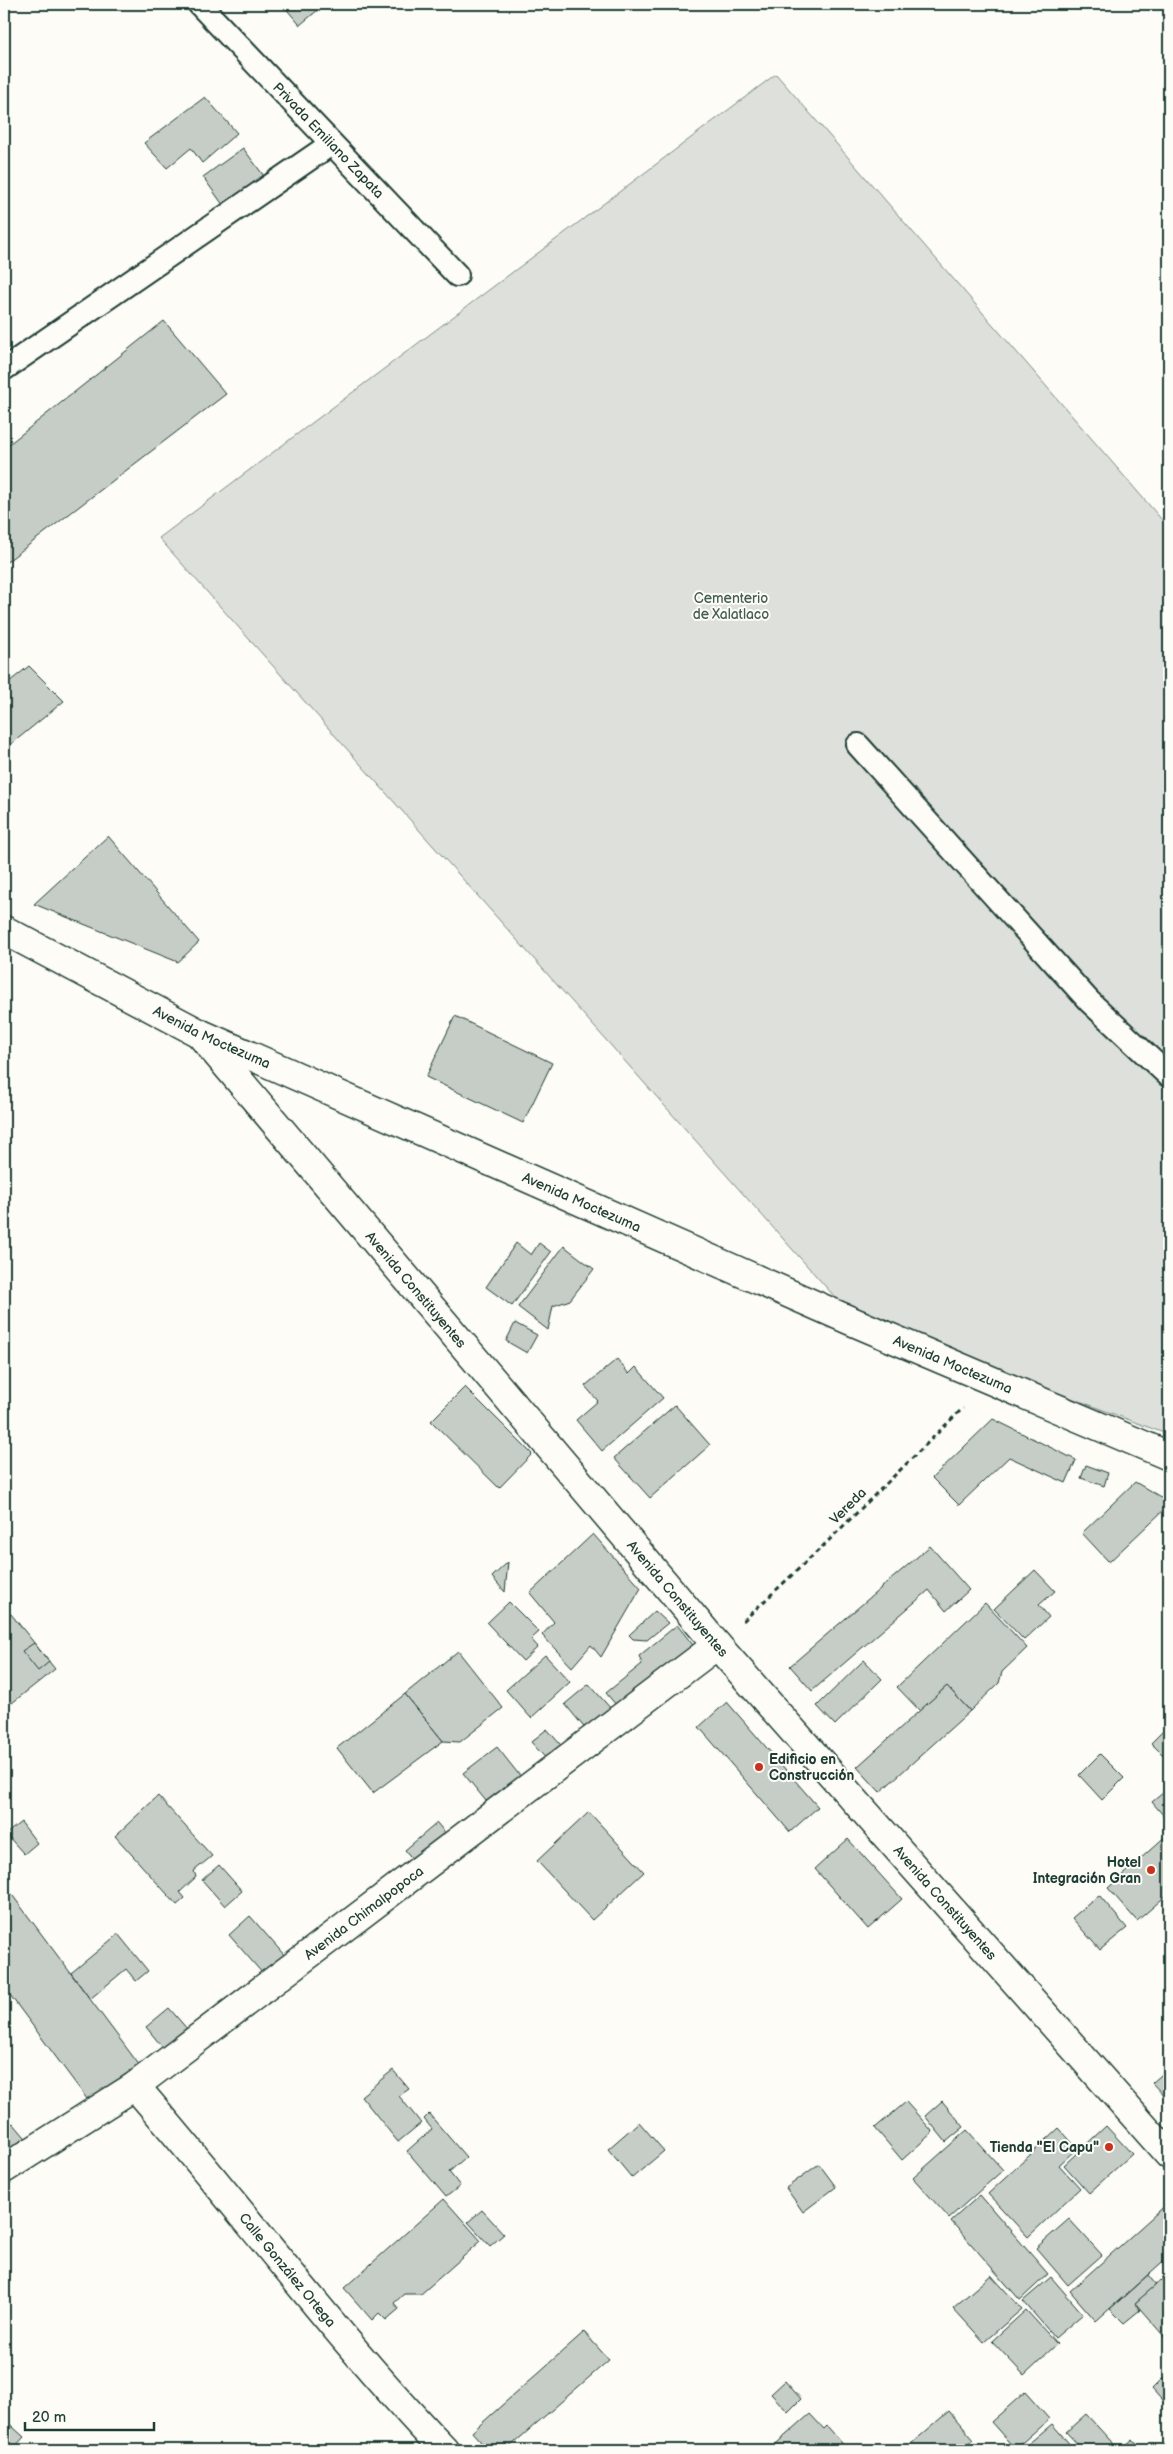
<svg xmlns="http://www.w3.org/2000/svg" width="1173" height="2454" viewBox="0 0 1173 2454" font-family="'Balsamiq Sans',sans-serif">
<style>
.green{fill:#dde0db;stroke:#7e8e88}
.building{fill:#c6cdc7;stroke:#1f3d34}
.lines{fill:none;stroke-linecap:round;stroke-linejoin:round}
.service-casing{stroke:#1f3d34;stroke-width:26}
.minor-casing{stroke:#1f3d34;stroke-width:31}
.secondary-casing{stroke:#1f3d34;stroke-width:31}
.path{stroke:#1f3d34;stroke-width:3;stroke-dasharray:5 4;stroke-linecap:butt}
.service{stroke:#fdfcf7;stroke-width:22}
.minor{stroke:#fdfcf7;stroke-width:28}
.secondary{stroke:#fdfcf7;stroke-width:28}
.poi-dot{fill:#c8321e;stroke:#fdfcf7;stroke-width:2}
.labels{text-anchor:middle;dominant-baseline:central;stroke-width:4;stroke-linejoin:round;paint-order:stroke}
.street-label{font-size:14px;fill:#1f3d34;stroke:#fdfcf7}
.park-label{font-size:14px;fill:#455e55;stroke:#fdfcf7}
.poi-label{font-size:14px;font-weight:bold;fill:#1f3d34;stroke:#fdfcf7;text-anchor:end}
</style>
<rect width="100%" height="100%" fill="#fdfcf7"/>
<filter id="ink" filterUnits="userSpaceOnUse"><feTurbulence type="fractalNoise" baseFrequency=".02" numOctaves="2"/><feDisplacementMap in="SourceGraphic" scale="10" xChannelSelector="R" yChannelSelector="G"/><feConvolveMatrix kernelMatrix="1 2 1 2 8 2 1 2 1" color-interpolation-filters="sRGB"/></filter>
<g filter="url(#ink)">
<!-- green -->
<polygon class="green" points="776,74 1169,528 1169,1435 850,1314 159,538"/>
<!-- building -->
<g class="building">
<polygon points="282,4 325,4 300,25"/>
<polygon points="205,97 237,133 202,163 191,148 167,168 144,143"/>
<polygon points="243,148 267,180 226,209 203,177"/>
<polygon points="164,321 226,394 4,564 4,448"/>
<polygon points="29,666 64,701 4,750 4,686"/>
<polygon points="108,836 199,942 178,962 34,904"/>
<polygon points="455,1016 552,1063 523,1123 426,1077"/>
<polygon points="516,1243 531,1255 539,1243 551,1252 512,1306 486,1287"/>
<polygon points="564,1246 594,1269 570,1300 553,1306 548,1330 518,1307"/>
<polygon points="515,1323 537,1335 527,1353 506,1341"/>
<polygon points="617,1359 629,1374 636,1367 663,1398 602,1451 576,1420 598,1401 585,1386"/>
<polygon points="465,1387 532,1454 499,1488 431,1421"/>
<polygon points="675,1405 710,1445 650,1498 614,1458"/>
<polygon points="993,1419 1076,1460 1066,1483 1009,1457 959,1505 932,1478"/>
<polygon points="1086,1465 1108,1473 1104,1486 1081,1478"/>
<polygon points="1135,1482 1169,1502 1169,1505 1109,1562 1082,1533"/>
<polygon points="593,1534 641,1588 601,1657 591,1645 572,1667 542,1635 554,1622 530,1593"/>
<polygon points="930,1546 969,1590 946,1611 929,1590 812,1691 790,1666"/>
<polygon points="508,1562 505,1592 492,1577"/>
<polygon points="1035,1570 1055,1591 1039,1605 1049,1617 1024,1640 994,1609"/>
<polygon points="509,1602 539,1632 531,1639 538,1647 523,1661 487,1623"/>
<polygon points="985,1603 1027,1648 1002,1672 999,1683 970,1711 947,1686 920,1711 897,1687"/>
<polygon points="655,1611 668,1623 647,1640 633,1639 629,1635"/>
<polygon points="11,1614 55,1669 12,1703 4,1693 4,1620"/>
<polygon points="677,1625 697,1650 622,1712 606,1693 642,1664 639,1656"/>
<polygon points="34,1643 49,1662 38,1671 22,1651"/>
<polygon points="458,1651 503,1708 460,1742 443,1741 405,1694"/>
<polygon points="545,1655 570,1682 531,1718 506,1690"/>
<polygon points="864,1660 882,1679 835,1725 817,1706"/>
<polygon points="589,1684 612,1710 587,1731 565,1704"/>
<polygon points="947,1686 970,1711 880,1792 857,1767"/>
<polygon points="405,1694 443,1741 373,1793 337,1748"/>
<polygon points="727,1702 818,1807 790,1832 699,1727"/>
<polygon points="1169,1725 1169,1751 1164,1756 1151,1743"/>
<polygon points="547,1729 566,1751 552,1765 531,1742"/>
<polygon points="497,1747 524,1781 491,1807 463,1773"/>
<polygon points="1100,1754 1124,1778 1102,1800 1079,1775"/>
<polygon points="1169,1788 1169,1822 1152,1802"/>
<polygon points="158,1796 212,1856 194,1871 196,1877 180,1892 185,1898 177,1905 115,1836"/>
<polygon points="589,1812 644,1872 592,1920 537,1861"/>
<polygon points="21,1822 37,1843 24,1854 6,1834"/>
<polygon points="437,1823 451,1840 419,1867 405,1850"/>
<polygon points="1169,1833 1169,1893 1137,1921 1108,1888"/>
<polygon points="848,1839 902,1899 868,1929 815,1869"/>
<polygon points="219,1865 242,1891 225,1906 202,1880"/>
<polygon points="4,1884 143,2070 93,2107 4,1987"/>
<polygon points="1099,1895 1127,1928 1100,1950 1072,1918"/>
<polygon points="250,1916 285,1956 264,1975 229,1935"/>
<polygon points="118,1934 148,1971 136,1981 126,1969 90,1999 71,1973"/>
<polygon points="169,2008 188,2030 164,2049 146,2027"/>
<polygon points="1169,2068 1169,2101 1152,2083"/>
<polygon points="393,2070 409,2089 399,2096 421,2123 398,2142 361,2096"/>
<polygon points="942,2101 964,2127 946,2142 925,2116"/>
<polygon points="906,2102 933,2132 902,2160 875,2128"/>
<polygon points="429,2114 466,2157 449,2172 460,2186 446,2197 407,2151 432,2129 424,2119"/>
<polygon points="639,2122 664,2151 632,2178 608,2149"/>
<polygon points="13,2123 30,2143 4,2155 4,2130"/>
<polygon points="1106,2126 1132,2154 1089,2193 1064,2165"/>
<polygon points="1059,2128 1077,2148 1059,2165 1080,2188 1028,2237 988,2194"/>
<polygon points="967,2130 1003,2170 949,2218 913,2178"/>
<polygon points="819,2164 836,2187 803,2212 786,2188"/>
<polygon points="980,2195 1048,2274 1020,2300 951,2221"/>
<polygon points="444,2199 481,2241 421,2294 404,2294 394,2303 399,2309 386,2320 379,2313 372,2320 344,2288"/>
<polygon points="1169,2202 1169,2256 1096,2321 1070,2291"/>
<polygon points="482,2210 504,2234 490,2246 468,2222"/>
<polygon points="1069,2219 1102,2255 1068,2285 1036,2248"/>
<polygon points="1169,2273 1169,2342 1135,2303"/>
<polygon points="991,2275 1022,2309 984,2342 953,2308"/>
<polygon points="1148,2275 1156,2285 1135,2303 1140,2310 1124,2323 1110,2309"/>
<polygon points="1051,2277 1083,2314 1055,2338 1023,2301"/>
<polygon points="1026,2310 1057,2344 1024,2375 992,2341"/>
<polygon points="584,2332 609,2360 506,2450 488,2450 472,2432"/>
<polygon points="1169,2372 1169,2408 1152,2389"/>
<polygon points="785,2381 801,2399 788,2412 771,2394"/>
<polygon points="1025,2392 1049,2419 1015,2449 991,2422"/>
<polygon points="949,2411 974,2440 962,2450 904,2450"/>
<polygon points="810,2414 824,2429 827,2426 848,2450 769,2450"/>
<polygon points="1086,2414 1119,2450 1083,2450 1066,2432"/>
<polygon points="4,2419 24,2437 12,2450 4,2450"/>
<polygon points="1052,2424 1073,2448 1070,2450 1021,2450"/>
<polygon points="1133,2439 1143,2450 1120,2450"/>
</g>
<g class="lines">
<defs>
<g id="service">
<path id="s1" d="M199 4 457 275"/>
<polyline points="4,369 331,144"/>
<polyline points="858,745 1089,1001 1169,1076"/>
</g>
<g id="minor">
<path id="s2" d="M135 2086C239 2206 334 2334 444 2450"/>
<path id="s3" d="M4 2169 135 2086 717 1645"/>
</g>
<g id="secondary">
<path id="s4" d="M4 930 199 1033 849 1320 1169 1456"/>
<path id="s5" d="M199 1033 717 1645 1169 2155"/>
</g>
</defs>
<!-- service casing -->
<use href="#service" class="service-casing"/>
<!-- minor casing -->
<use href="#minor" class="minor-casing"/>
<!-- secondary casing -->
<use href="#secondary" class="secondary-casing"/>
<!-- path -->
<polyline class="path" points="743,1621 822,1547 963,1408"/>
<!-- service -->
<use href="#service" class="service"/>
<!-- minor -->
<use href="#minor" class="minor"/>
<!-- secondary -->
<use href="#secondary" class="secondary"/>
</g>
</g>
<!-- markers -->
<g class="poi-dot">
<circle cx="759" cy="1767" r="5"/>
<circle cx="1151" cy="1870" r="5"/>
<circle cx="1109" cy="2147" r="5"/>
</g>
<g class="labels">
<!-- street labels -->
<g class="street-label">
<text stroke="none"><textPath href="#s1" startOffset="188">Privada Emiliano Zapata</textPath></text>
<text stroke="none"><textPath href="#s4" startOffset="234">Avenida Moctezuma</textPath></text>
<text stroke="none"><textPath href="#s4" startOffset="639">Avenida Moctezuma</textPath></text>
<text stroke="none"><textPath href="#s5" startOffset="336">Avenida Constituyentes</textPath></text>
<text stroke="none"><textPath href="#s4" startOffset="1044">Avenida Moctezuma</textPath></text>
<text transform="translate(848 1506) rotate(-45)">Vereda</text>
<text stroke="none"><textPath href="#s5" startOffset="741">Avenida Constituyentes</textPath></text>
<text stroke="none"><textPath href="#s5" startOffset="1146">Avenida Constituyentes</textPath></text>
<text stroke="none"><textPath href="#s3" startOffset="442">Avenida Chimalpopoca</textPath></text>
<text stroke="none"><textPath href="#s2" startOffset="239">Calle González Ortega</textPath></text>
</g>
<!-- park labels -->
<g class="park-label">
<text x="731" y="598">Cementerio<tspan x="731" dy="16">de Xalatlaco</tspan></text>
</g>
<!-- poi labels -->
<g class="poi-label">
<text x="769" y="1759" text-anchor="start">Edificio en<tspan x="769" dy="16">Construcción</tspan></text>
<text x="1141" y="1862">Hotel<tspan x="1141" dy="16">Integración Gran</tspan></text>
<text x="1099" y="2147">Tienda "El Capu"</text>
</g>
</g>
<!-- margin -->
<rect width="1173" height="2454" fill="none" stroke="#fdfcf7" stroke-width="20"/>
<rect x="10" y="10" width="1153" height="2434" fill="none" stroke="#1f3d34" stroke-width="2" filter="url(#ink)"/>
<!-- scale -->
<path d="M25 2422v8h129v-8" fill="none" stroke="#1f3d34" stroke-width="2.5"/>
<text x="32" y="2422" font-size="15" fill="#1f3d34" stroke="#fdfcf7" stroke-width="4" paint-order="stroke">20 m</text>
</svg>
